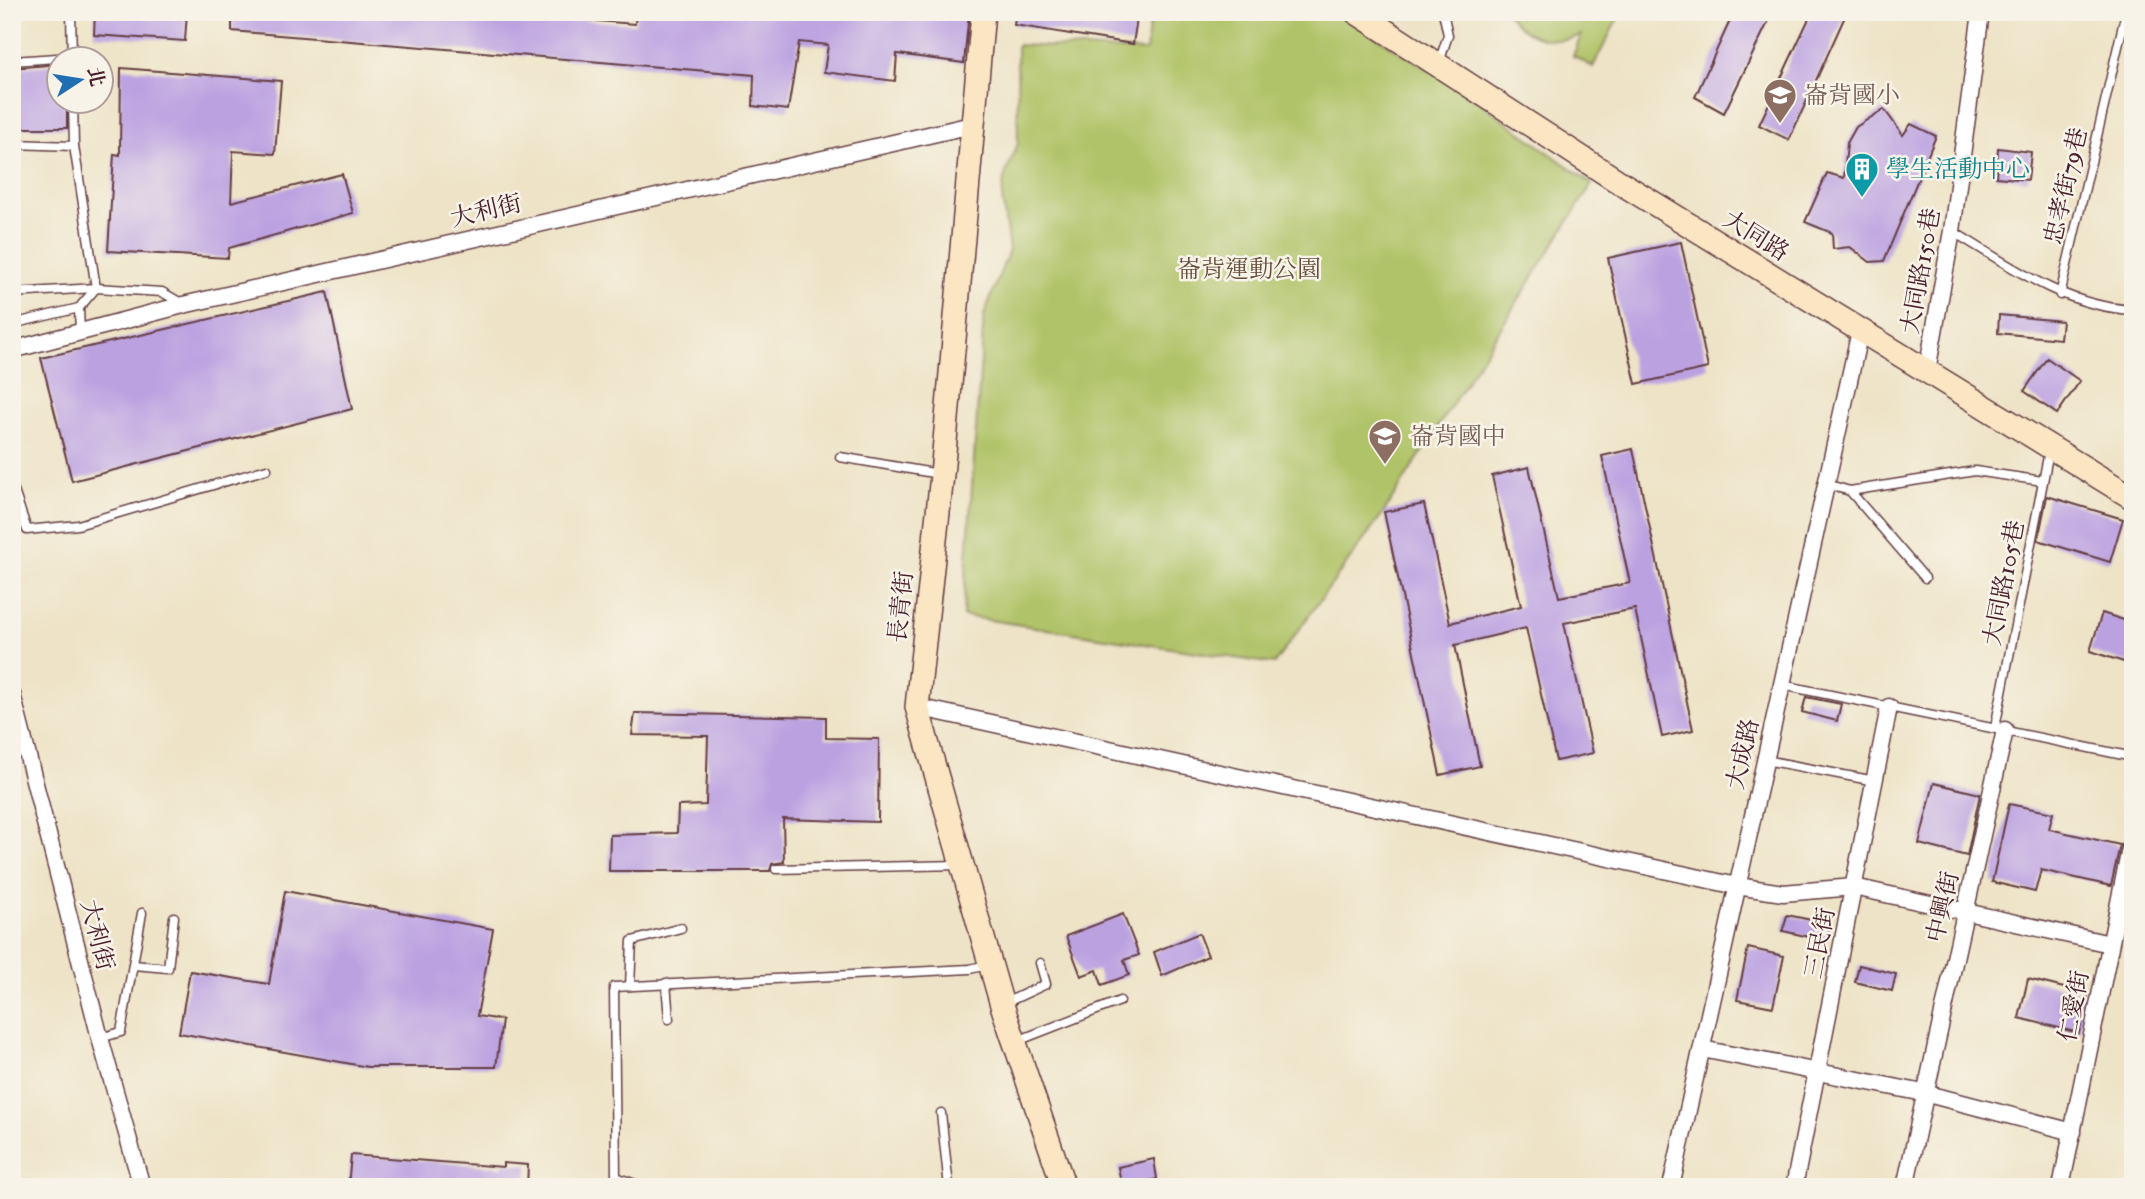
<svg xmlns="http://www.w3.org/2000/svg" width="2145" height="1199" viewBox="0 0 2145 1199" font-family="'IM FELL Double Pica','Noto Serif TC',serif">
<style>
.green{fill:#b0c367;stroke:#7d7149;stroke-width:2}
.building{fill:#bca1e1}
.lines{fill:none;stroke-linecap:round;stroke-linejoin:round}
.lane-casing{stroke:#633c42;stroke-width:11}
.street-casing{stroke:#633c42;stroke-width:19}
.secondary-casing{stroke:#633c42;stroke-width:26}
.lane{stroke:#fff;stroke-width:8}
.street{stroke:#fff;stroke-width:16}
.secondary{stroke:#fbe6c4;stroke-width:23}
.labels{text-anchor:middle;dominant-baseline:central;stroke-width:5;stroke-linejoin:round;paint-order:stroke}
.education-label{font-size:24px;fill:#785e54;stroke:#f7f3e8;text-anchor:start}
.culture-label{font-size:24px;fill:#0d838f;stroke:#f7f3e8;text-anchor:start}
.street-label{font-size:24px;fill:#4a1f2b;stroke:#f7f3e8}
.park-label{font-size:24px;fill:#69503d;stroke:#f7f3e8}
</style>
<rect width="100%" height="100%" fill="#f7f3e8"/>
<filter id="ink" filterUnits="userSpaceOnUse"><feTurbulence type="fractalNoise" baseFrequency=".0143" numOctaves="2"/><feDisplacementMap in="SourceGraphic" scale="14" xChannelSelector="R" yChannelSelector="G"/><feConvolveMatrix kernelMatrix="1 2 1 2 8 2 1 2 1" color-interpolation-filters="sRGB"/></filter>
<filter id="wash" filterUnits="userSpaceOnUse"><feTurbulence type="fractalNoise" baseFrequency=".00686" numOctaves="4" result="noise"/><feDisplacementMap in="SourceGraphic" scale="28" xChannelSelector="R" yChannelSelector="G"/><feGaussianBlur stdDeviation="1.57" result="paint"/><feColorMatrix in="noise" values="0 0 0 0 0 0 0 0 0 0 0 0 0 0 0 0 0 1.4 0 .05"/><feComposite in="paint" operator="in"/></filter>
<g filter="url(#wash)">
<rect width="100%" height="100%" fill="#eee3c6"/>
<!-- green -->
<g class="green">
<polygon points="1151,12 1335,12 1467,93 1592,184 1384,512 1274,664 963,616 984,315 1009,250 1002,197 1004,178 1018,143 1017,45 1146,51"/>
<path d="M1506 12H1621L1593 67 1573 56 1581 35C1551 46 1525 38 1506 12Z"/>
</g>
<g id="blocks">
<!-- building -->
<g class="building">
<polygon points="95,12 187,12 185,41 94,35"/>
<polygon points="232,12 481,12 635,24 636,12 969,12 964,63 897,54 895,81 824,72 828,45 799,42 788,110 753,106 754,75 232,31"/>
<polygon points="1016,12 1138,12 1133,44 1014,25"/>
<polygon points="1734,12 1773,12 1724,113 1695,97"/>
<polygon points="1812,12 1847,12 1789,140 1759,125"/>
<polygon points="60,64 60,102 67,102 67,128 12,128 12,68"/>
<polygon points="121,68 281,81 275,154 233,151 231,202 342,174 353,213 229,248 228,258 108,251 114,154 120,155"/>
<polygon points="1884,109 1903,135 1911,124 1936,136 1884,261 1870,262 1850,247 1833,249 1832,233 1805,222 1827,173 1844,178 1847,143 1856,127"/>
<polygon points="1998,148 2031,152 2028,180 1996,177"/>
<polygon points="1681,242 1708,368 1636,384 1608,258"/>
<polygon points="327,292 352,409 72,481 41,358"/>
<polygon points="1999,315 2062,321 2060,339 1998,333"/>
<polygon points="2047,358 2080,381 2057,414 2024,391"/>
<polygon points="1633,449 1693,730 1662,737 1635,609 1564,623 1593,753 1556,761 1526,628 1455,645 1480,766 1440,775 1384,512 1424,504 1450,623 1521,606 1492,476 1529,467 1559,597 1630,583 1602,456"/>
<polygon points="2047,496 2123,519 2110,562 2038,540"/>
<polygon points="2102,613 2133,623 2133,665 2090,651"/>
<polygon points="1806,697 1841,704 1837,721 1802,712"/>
<polygon points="635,713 826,717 826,738 879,739 878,822 783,819 784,862 772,864 770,871 609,871 610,835 677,833 678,806 706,805 708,736 632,735"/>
<polygon points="1934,783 1980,794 1967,856 1919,844"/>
<polygon points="2009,804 2053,813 2049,829 2120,845 2111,886 2041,870 2035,892 1992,882"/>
<polygon points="285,891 493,929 477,1016 502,1020 496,1067 368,1067 179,1033 190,971 269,984"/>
<polygon points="1123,914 1139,955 1124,960 1129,975 1102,985 1097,970 1081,976 1066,936"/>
<polygon points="1787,915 1831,924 1827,941 1783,931"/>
<polygon points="1199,933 1208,956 1162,976 1154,952"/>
<polygon points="1748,948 1784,956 1773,1007 1737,1000"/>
<polygon points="1859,965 1896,974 1892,991 1855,982"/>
<polygon points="2028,979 2088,994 2079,1033 2019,1018"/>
<polygon points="351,1155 503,1167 503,1163 528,1165 527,1187 348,1187"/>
<polygon points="1154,1159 1157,1179 1122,1187 1118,1167"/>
</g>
</g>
</g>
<g filter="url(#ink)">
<use href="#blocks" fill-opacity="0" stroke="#633c42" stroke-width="2"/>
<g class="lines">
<defs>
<g id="lane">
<polyline points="71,12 72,60"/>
<polyline points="12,61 72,57"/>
<polyline points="1439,63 1448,35 1443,12"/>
<polyline points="73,102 74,146 96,288 79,308 80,333"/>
<polyline points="12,144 74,146"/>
<path d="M1952 231C2011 266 2062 306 2133 310"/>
<polyline points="12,293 96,288 162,292 181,303"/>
<polyline points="2060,295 2126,12"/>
<polyline points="12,324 79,308"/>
<polyline points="840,457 939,474"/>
<polyline points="1826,484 1850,491 1975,471 2043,481"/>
<polyline points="12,485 27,530 78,525 267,469"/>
<polyline points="1850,491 1925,578"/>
<polyline points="1782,685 2133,757"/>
<polyline points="1995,728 2049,451"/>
<polyline points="1765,760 1875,781"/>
<polyline points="776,869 961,865"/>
<polyline points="133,965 168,968 174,917"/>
<polyline points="666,983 669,1019"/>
<polyline points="630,986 632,941 681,928"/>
<polyline points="1005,1003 1046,984 1040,963"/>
<polyline points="100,1038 121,1032 142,913"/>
<polyline points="1017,1041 1120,1001"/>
<polyline points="941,1113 949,1187"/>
<polyline points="643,1187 616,1177 614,987 970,969 987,965"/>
</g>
<g id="street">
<polyline points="12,350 183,305 972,125"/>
<polyline points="1927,371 1952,231 1981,12"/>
<polyline points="12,694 100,1038 142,1187"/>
<polyline points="917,707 1737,886 1783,893 1854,887 2110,944"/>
<polyline points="1702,1049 1924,1093 2073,1132"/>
<polyline points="1671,1187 1860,331"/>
<polyline points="1794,1187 1889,707"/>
<polyline points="1905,1187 2005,730"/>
<polyline points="2061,1187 2133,834"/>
</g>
<g id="secondary">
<polyline points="983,12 942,475 917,707 1002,1005 1064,1187"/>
<polyline points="1356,12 1616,180 2133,498"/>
</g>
</defs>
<!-- lane casing -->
<use href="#lane" class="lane-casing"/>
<!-- street casing -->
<use href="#street" class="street-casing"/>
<!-- secondary casing -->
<use href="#secondary" class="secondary-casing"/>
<!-- lane -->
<use href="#lane" class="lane"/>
<!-- street -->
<use href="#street" class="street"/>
<!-- secondary -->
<use href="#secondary" class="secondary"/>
</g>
</g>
<!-- icons -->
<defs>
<symbol id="school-pin" viewBox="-11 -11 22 30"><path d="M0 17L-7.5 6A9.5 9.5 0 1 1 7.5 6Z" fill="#8d6e63" stroke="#f7f3e8"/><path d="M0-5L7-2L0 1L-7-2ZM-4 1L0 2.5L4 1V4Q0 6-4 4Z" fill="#fff"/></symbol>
<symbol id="building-pin" viewBox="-11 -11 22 30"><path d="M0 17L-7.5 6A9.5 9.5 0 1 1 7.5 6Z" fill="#0f9aa8" stroke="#f7f3e8"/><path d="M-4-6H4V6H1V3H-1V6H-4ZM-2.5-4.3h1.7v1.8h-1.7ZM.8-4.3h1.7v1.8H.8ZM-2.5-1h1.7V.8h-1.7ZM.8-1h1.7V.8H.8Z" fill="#fff"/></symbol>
</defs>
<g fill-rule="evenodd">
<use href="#school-pin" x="1761" y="76" width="38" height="52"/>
<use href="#building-pin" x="1843" y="150" width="38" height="52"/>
<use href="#school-pin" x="1366" y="417" width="38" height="52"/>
</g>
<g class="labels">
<!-- education labels -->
<g class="education-label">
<text x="1804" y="95">崙背國小</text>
<text x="1410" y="436">崙背國中</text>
</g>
<!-- culture labels -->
<g class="culture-label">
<text x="1886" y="169">學生活動中心</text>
</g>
<!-- street labels -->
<g class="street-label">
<text transform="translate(2066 186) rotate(-77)">忠孝街79巷</text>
<text transform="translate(486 211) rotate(-13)">大利街</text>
<text transform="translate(1756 236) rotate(32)">大同路</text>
<text transform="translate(1921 271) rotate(-80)">大同路150巷</text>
<text transform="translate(2004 583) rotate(-79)">大同路105巷</text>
<text transform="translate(901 607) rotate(-84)">長青街</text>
<text transform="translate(1743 754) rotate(-77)">大成路</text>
<text transform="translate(1943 907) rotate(-77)">中興街</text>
<text transform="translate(97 935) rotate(76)">大利街</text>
<text transform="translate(1820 943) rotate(-79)">三民街</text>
<text transform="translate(2074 1006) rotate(-79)">仁愛街</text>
</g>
<!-- park labels -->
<g class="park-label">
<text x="1249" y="269">崙背運動公園</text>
</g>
</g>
<!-- margin -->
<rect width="2145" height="1199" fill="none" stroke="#f7f3e8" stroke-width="42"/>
<!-- north arrow -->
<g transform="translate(80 80) rotate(78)"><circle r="33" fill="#f7f3e8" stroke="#b29e9c" stroke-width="2"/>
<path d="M0-5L12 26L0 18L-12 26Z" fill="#1f6fb2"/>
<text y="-10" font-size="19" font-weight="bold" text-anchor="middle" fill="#4a1f2b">北</text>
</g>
</svg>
